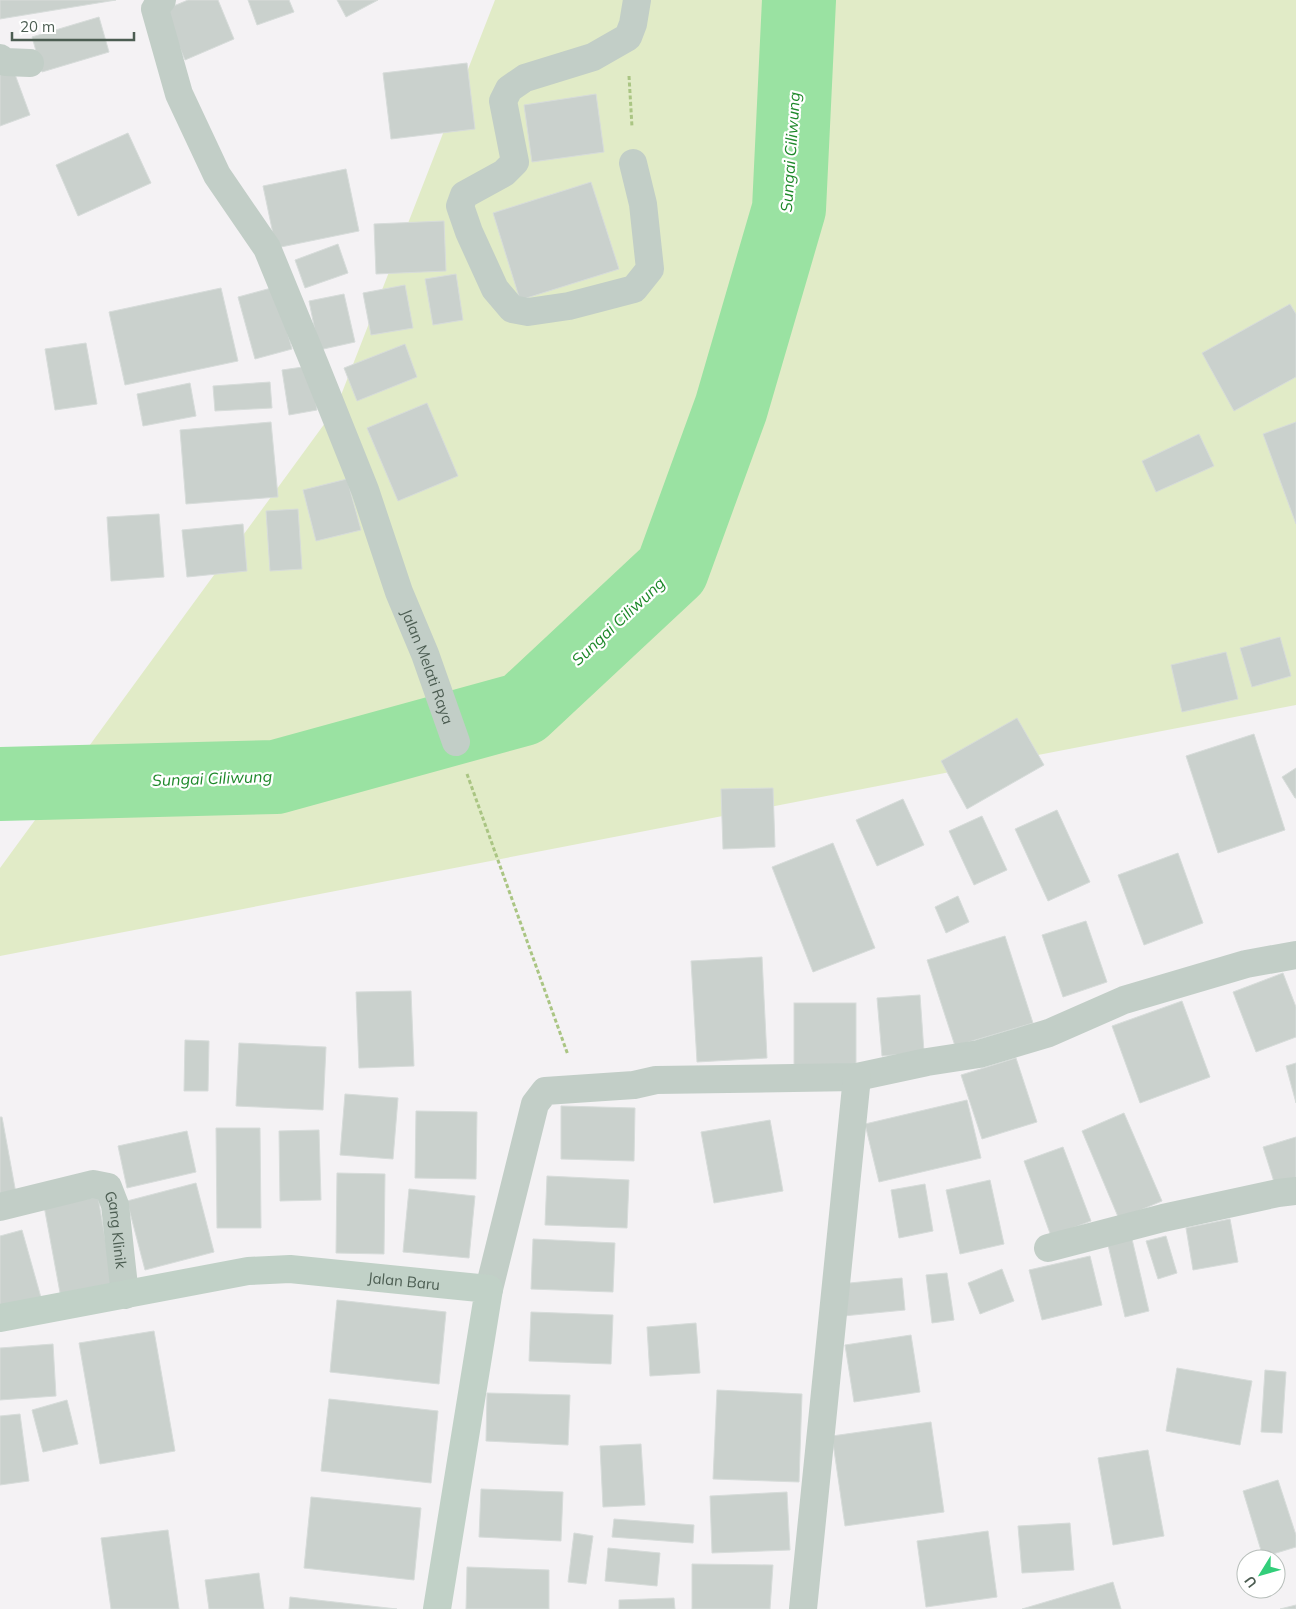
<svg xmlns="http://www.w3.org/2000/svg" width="1296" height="1609" viewBox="0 0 1296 1609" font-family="Mulish,sans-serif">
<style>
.green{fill:#e1ebc7}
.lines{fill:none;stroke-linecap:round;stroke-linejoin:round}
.river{stroke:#9ae2a2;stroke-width:74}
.building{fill:#cad1cd;stroke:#d7dcda}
.path{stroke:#aac583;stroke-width:3;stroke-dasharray:4 2.5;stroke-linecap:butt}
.street{stroke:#c2cec7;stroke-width:28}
.secondary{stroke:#c1d1c7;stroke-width:28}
.labels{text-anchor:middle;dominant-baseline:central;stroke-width:4.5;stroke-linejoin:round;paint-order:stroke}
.street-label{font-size:15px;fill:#4c5d52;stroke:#fff}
.water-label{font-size:16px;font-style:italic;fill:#1d8829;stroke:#fff}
</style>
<rect width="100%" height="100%" fill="#f4f2f4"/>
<!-- green -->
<polygon class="green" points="495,0 1296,0 1296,705 0,956 0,868 336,408"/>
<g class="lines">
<!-- river -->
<polyline class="river" points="0,784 276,777 523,709 672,570 731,408 789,209 799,0"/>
</g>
<!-- building -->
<g class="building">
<polygon points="0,0 116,0 0,19"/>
<polygon points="188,0 218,0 234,39 185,60 164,10"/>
<polygon points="248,0 289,0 294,12 257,25"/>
<polygon points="337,0 378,0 346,17"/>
<polygon points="99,17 109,52 42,72 32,37"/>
<polygon points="467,63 475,129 391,139 383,73"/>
<polygon points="13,69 30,115 0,126 0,73"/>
<polygon points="596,94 604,152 532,162 524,105"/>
<polygon points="128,133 151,183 78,216 56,165"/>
<polygon points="346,169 359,231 276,248 263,186"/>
<polygon points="591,182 619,269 520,300 493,213"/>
<polygon points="444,221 446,271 376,274 374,224"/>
<polygon points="338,244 348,273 305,288 295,260"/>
<polygon points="456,274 463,320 433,325 425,279"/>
<polygon points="405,285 413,328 371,335 363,293"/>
<polygon points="275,287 292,349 255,359 238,297"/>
<polygon points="221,288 238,361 125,385 109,312"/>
<polygon points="344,294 355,342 319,350 309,301"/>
<polygon points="1290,304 1296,314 1296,377 1234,411 1202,353"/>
<polygon points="86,343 97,404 55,410 45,349"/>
<polygon points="405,344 417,377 357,401 344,368"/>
<polygon points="310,366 317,410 289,415 282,370"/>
<polygon points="270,382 272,408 215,411 213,386"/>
<polygon points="190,383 196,416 143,426 137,394"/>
<polygon points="427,403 458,476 398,501 367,428"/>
<polygon points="271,422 278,497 186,504 180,430"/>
<polygon points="1296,422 1296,524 1263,434"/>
<polygon points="1199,434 1214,466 1156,492 1142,461"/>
<polygon points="347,479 361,530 316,541 303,490"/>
<polygon points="298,509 302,569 270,571 266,511"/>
<polygon points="159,514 164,577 111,581 107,517"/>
<polygon points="243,524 247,571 187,577 182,530"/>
<polygon points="1280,637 1291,676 1252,687 1240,648"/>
<polygon points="1226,652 1238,699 1182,712 1171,665"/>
<polygon points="1017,718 1044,765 967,809 941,761"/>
<polygon points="1254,734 1285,830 1218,853 1186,756"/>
<polygon points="1296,768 1296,798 1295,798 1282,777"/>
<polygon points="773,788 775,847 723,849 721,789"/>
<polygon points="903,799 924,845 877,866 856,820"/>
<polygon points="1057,810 1090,882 1048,901 1015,829"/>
<polygon points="982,816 1007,870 974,885 949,831"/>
<polygon points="833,843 875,948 813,972 772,867"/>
<polygon points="1178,853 1203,923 1144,945 1118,875"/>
<polygon points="958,896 969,922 946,933 935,907"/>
<polygon points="1086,921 1107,982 1063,997 1042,935"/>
<polygon points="1005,936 1033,1023 955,1046 927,960"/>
<polygon points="762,957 767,1058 697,1062 691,961"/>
<polygon points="1283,973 1296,1007 1296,1037 1256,1052 1233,992"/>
<polygon points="411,991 414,1066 359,1068 356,992"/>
<polygon points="920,995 924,1052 882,1056 877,998"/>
<polygon points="1182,1001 1210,1077 1140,1103 1112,1026"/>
<rect x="794" y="1003" width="62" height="64"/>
<polygon points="185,1040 209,1041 208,1091 184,1091"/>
<polygon points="239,1043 326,1047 323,1110 236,1106"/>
<polygon points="1016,1058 1037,1122 982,1139 961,1075"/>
<polygon points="1296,1063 1296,1103 1286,1066"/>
<polygon points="345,1094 398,1098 393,1159 340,1155"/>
<polygon points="967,1100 981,1158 879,1182 865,1124"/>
<polygon points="561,1106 635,1108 634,1161 561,1159"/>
<polygon points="416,1111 477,1112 476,1179 415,1178"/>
<polygon points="1124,1113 1162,1201 1119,1219 1082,1131"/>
<polygon points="0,1117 2,1117 17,1199 0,1202"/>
<polygon points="770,1120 783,1191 714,1203 701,1132"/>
<polygon points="216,1128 260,1128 261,1228 217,1228"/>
<polygon points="319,1130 321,1200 280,1201 279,1131"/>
<polygon points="187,1131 196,1172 127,1188 118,1146"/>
<polygon points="1296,1137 1296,1179 1275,1185 1263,1147"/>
<polygon points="1063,1147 1091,1221 1051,1236 1024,1161"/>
<polygon points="337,1173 385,1174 384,1254 336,1253"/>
<polygon points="547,1176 629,1180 627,1228 545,1225"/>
<polygon points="990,1180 1004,1244 960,1254 946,1190"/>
<polygon points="196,1183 214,1252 145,1270 127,1201"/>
<polygon points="925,1184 933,1231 899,1238 891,1190"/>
<polygon points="409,1189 475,1196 469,1258 403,1252"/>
<polygon points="98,1197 114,1289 61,1298 44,1206"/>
<polygon points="1230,1219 1238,1262 1193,1270 1186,1228"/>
<polygon points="22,1230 42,1301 0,1312 0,1236"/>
<polygon points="1166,1236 1177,1273 1158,1279 1146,1241"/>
<polygon points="533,1239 615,1243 613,1292 531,1289"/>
<polygon points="1132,1239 1149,1311 1125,1317 1108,1245"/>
<polygon points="1090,1256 1102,1305 1042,1320 1029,1270"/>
<polygon points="1002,1269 1014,1301 980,1314 968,1283"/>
<polygon points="947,1273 954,1320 932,1323 926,1275"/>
<polygon points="902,1278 905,1310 843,1316 839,1284"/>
<polygon points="337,1300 446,1312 439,1384 330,1372"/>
<polygon points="531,1312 613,1315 611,1364 529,1361"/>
<polygon points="696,1323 700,1373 650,1376 647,1327"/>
<polygon points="154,1331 175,1451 100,1464 79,1343"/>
<polygon points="911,1335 920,1392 854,1402 845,1345"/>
<polygon points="53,1344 56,1396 0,1400 0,1348"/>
<polygon points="1177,1368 1252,1381 1240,1445 1166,1431"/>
<polygon points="1265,1370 1286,1372 1282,1433 1261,1432"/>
<polygon points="717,1390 802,1394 799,1482 713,1479"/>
<polygon points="487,1393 570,1395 568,1445 486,1441"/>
<polygon points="329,1399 438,1411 431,1483 321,1471"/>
<polygon points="67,1400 78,1444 43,1452 32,1410"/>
<polygon points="20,1414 29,1481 0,1485 0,1416"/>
<polygon points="931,1422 944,1512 845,1526 832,1436"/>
<polygon points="641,1444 645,1505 603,1507 600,1446"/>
<polygon points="1148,1450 1164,1536 1113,1545 1098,1458"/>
<polygon points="1278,1480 1296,1535 1296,1547 1263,1557 1243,1491"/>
<polygon points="481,1489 563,1492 561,1541 479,1537"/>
<polygon points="787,1492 790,1550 712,1553 710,1496"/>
<polygon points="311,1497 421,1508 414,1580 304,1568"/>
<polygon points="614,1519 694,1525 693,1543 612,1537"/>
<polygon points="1070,1523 1074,1570 1022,1573 1018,1526"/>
<polygon points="168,1530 179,1609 111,1609 101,1538"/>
<polygon points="988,1531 997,1597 926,1607 917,1541"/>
<polygon points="574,1533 593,1536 586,1584 568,1582"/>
<polygon points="608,1548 660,1553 657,1586 605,1581"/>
<polygon points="692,1564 773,1565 770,1609 692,1609"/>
<polygon points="467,1567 549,1570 549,1609 466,1609"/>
<polygon points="259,1573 264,1609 209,1609 205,1580"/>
<polygon points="1113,1582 1121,1609 1022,1609"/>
<polygon points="290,1597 397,1609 289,1609"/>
<polygon points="674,1598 675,1609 619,1609 619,1600"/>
<polygon points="1296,1605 1296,1609 1280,1609"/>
</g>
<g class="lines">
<!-- path -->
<g class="path">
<polyline points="629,76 632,127"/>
<polyline points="467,774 568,1055"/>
</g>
<!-- street -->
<g class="street">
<path id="s1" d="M162 0 155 9 179 94 217 175 267 248 315 365 365 490 399 592 425 654 456 742"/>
<polyline points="0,58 5,62 30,63"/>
<polyline points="633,163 643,204 650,269 634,289 569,306 528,312 512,309 495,289 469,232 460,206 464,195 504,173 515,162 503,101 509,89 525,78 593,57 628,37 633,24 637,0"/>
<path id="s2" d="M0 1207 93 1184 108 1187 115 1205 125 1295"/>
<polyline points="1048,1248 1163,1218 1278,1193 1296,1191"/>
<polyline points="489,1289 535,1104 545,1091 634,1085 656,1080 857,1077 927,1062 979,1054 1049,1033 1124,1000 1246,964 1296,955"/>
<polyline points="803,1609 857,1077"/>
</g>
<!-- secondary -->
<path class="secondary" id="s3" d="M0 1318 248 1271 290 1269 489 1289 437 1609"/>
</g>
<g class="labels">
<!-- street labels -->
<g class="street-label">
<text stroke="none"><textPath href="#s1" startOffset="726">Jalan Melati Raya</textPath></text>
<text stroke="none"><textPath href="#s2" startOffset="155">Gang Klinik</textPath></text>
<text stroke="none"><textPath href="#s3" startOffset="409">Jalan Baru</textPath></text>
</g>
<!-- water labels -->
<g class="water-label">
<text transform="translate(790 152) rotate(-86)">Sungai Ciliwung</text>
<text transform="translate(618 621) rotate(-43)">Sungai Ciliwung</text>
<text transform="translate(212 778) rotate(-2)">Sungai Ciliwung</text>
</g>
</g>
<!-- north arrow -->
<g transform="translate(1261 1574) rotate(233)"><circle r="24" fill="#ffffff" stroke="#b7beba"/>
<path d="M0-4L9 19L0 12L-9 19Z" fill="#32ce7a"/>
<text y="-8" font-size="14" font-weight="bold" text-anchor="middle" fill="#4c5d52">U</text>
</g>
<!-- scale -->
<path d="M12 32v8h122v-8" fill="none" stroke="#4c5d52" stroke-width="2.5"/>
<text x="20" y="32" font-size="15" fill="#4c5d52" stroke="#ffffff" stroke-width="4" paint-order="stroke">20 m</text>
</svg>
